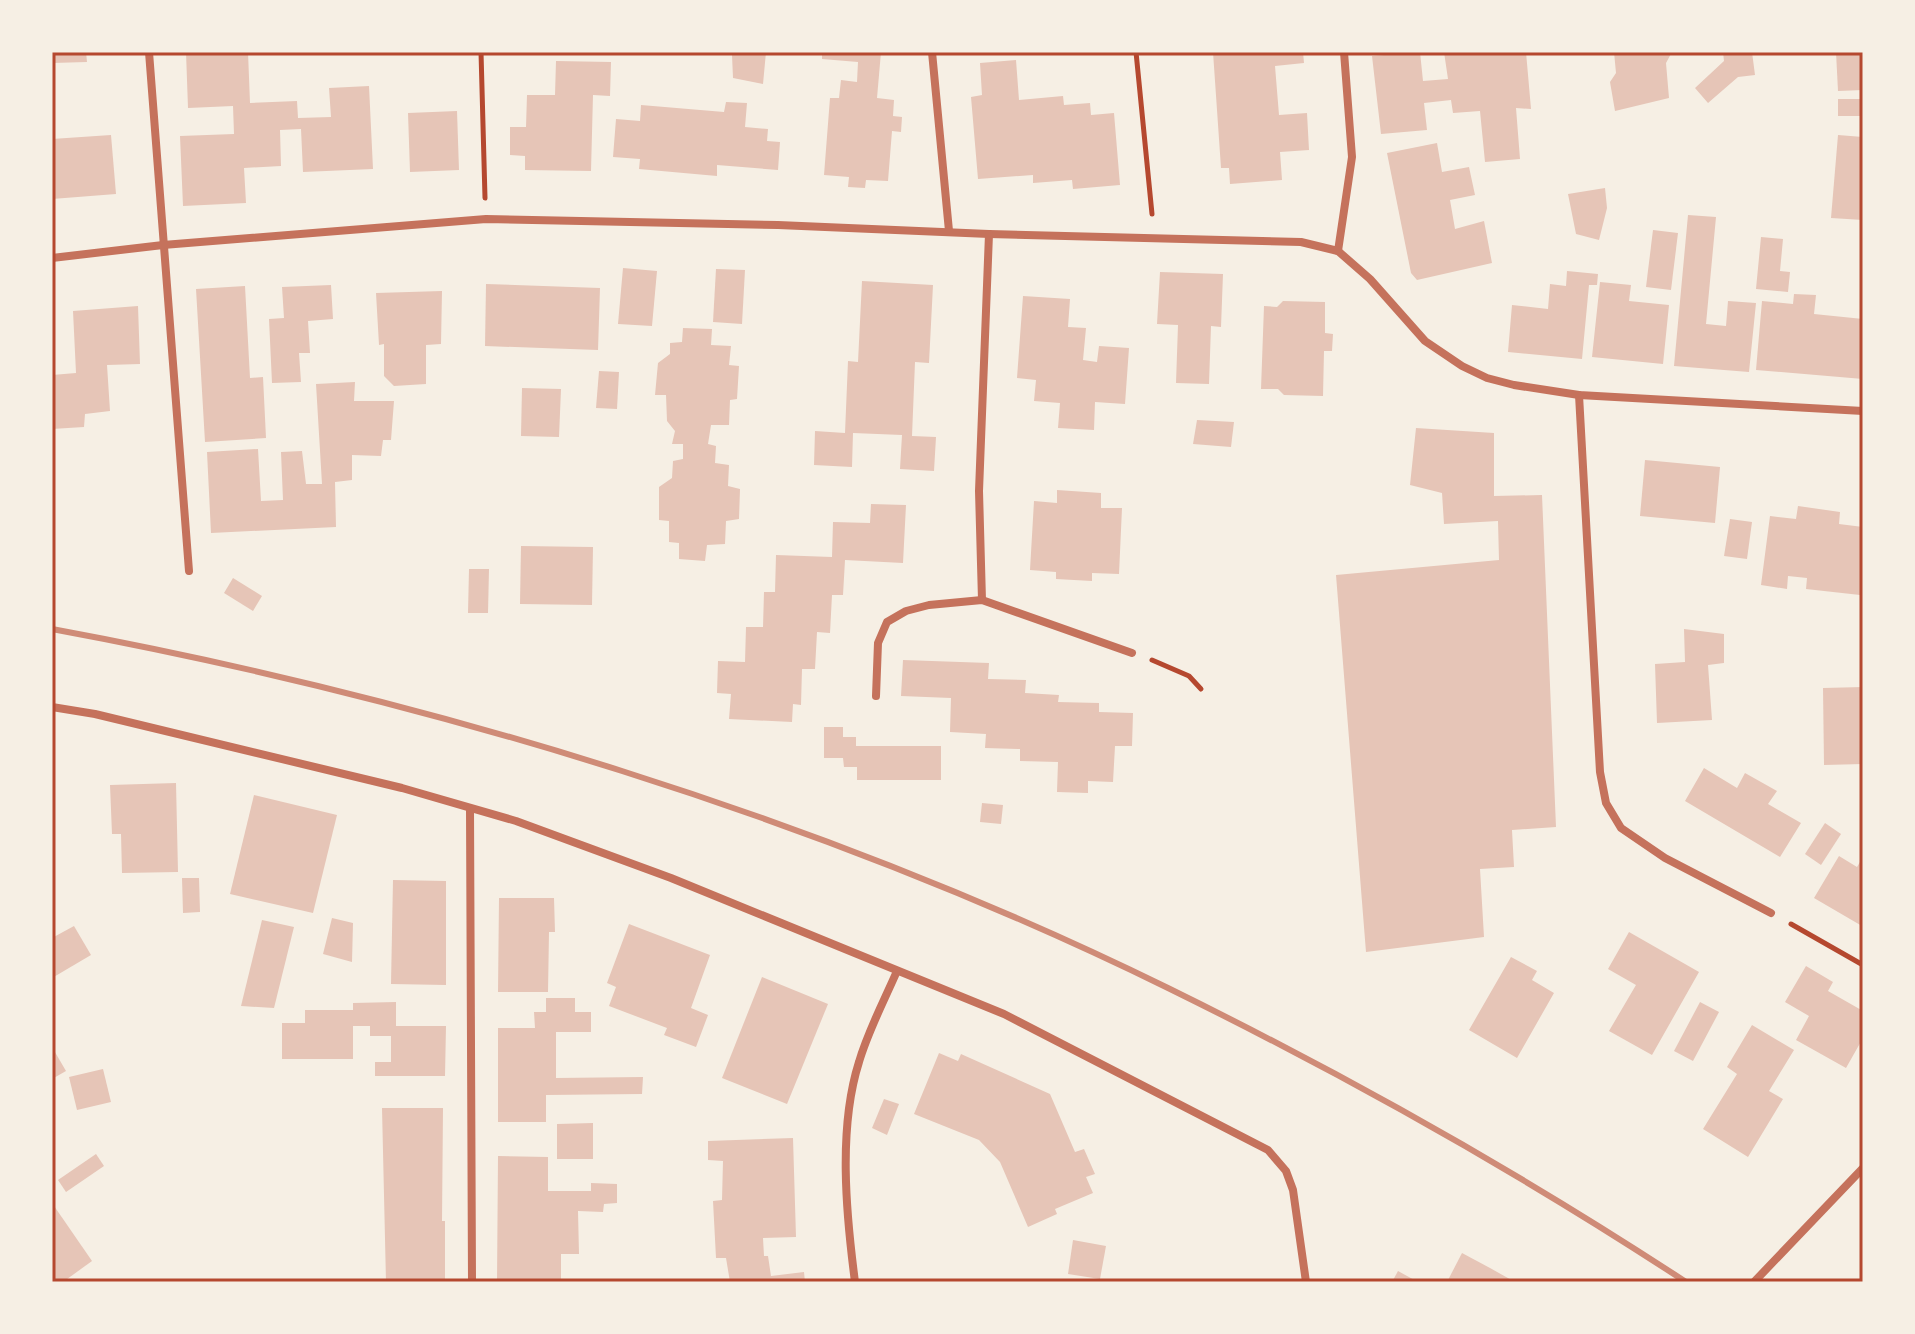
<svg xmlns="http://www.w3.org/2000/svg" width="1915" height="1334" viewBox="0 0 1915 1334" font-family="'Archivo Narrow',sans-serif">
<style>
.building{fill:#e6c5b7}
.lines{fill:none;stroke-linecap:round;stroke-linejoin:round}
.path{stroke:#b5482f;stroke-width:5}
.minor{stroke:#c5725c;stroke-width:8}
.rail{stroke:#cf8b77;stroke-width:6}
.neatline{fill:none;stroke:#b5482f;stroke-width:3}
</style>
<rect width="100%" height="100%" fill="#f6efe4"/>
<!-- building -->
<g class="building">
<polygon points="52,52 86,52 87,62 52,63"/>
<polygon points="186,52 248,52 250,103 297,101 298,118 331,117 329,88 369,86 373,169 303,172 301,129 280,130 281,166 244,168 246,203 183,206 180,136 234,134 233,106 188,108"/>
<polygon points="721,52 766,52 763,84 733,78 732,55 721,54"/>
<polygon points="822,52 881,52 877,98 894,100 893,116 902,117 901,132 892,131 888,181 866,180 865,188 848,187 849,177 824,175 830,98 839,98 841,80 857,82 858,62 822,59"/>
<polygon points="1213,52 1303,52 1304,63 1275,66 1279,115 1307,113 1309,150 1280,152 1282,180 1230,184 1229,168 1221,168"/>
<polygon points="1420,52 1423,81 1448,79 1444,52 1526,52 1531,109 1516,108 1520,159 1485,162 1480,111 1453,113 1451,100 1424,103 1427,130 1381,134 1372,56"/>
<polygon points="1614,52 1672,52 1666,63 1669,98 1615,111 1610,82 1616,73"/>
<polygon points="1723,52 1752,52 1755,75 1738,77 1708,103 1695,88 1724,61"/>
<polygon points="1836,52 1863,52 1863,90 1838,91"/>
<polygon points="1016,60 1019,100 1063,96 1064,105 1090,103 1091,115 1114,113 1120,185 1073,189 1072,180 1033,183 1033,175 978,179 971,97 982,95 980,63"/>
<polygon points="556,61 611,62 610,96 593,95 591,171 525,170 525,156 510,155 510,127 526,127 527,95 555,95"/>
<rect x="1838" y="99" width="25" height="17"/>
<polygon points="726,102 747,103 745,127 768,129 767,141 780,142 778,170 717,165 717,176 639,169 640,159 613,157 616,119 640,121 641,105 724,112"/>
<polygon points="457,111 459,170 410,172 408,113"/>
<polygon points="111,135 116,194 52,199 52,139"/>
<polygon points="1838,135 1863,137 1863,220 1831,218"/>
<polygon points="1437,143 1442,172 1469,167 1475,195 1450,200 1455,229 1484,221 1492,263 1417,280 1411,273 1387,153"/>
<polygon points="1605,188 1607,208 1599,240 1576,234 1568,194"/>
<polygon points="1688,215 1716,217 1706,324 1726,326 1728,301 1756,303 1749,372 1674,366"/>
<polygon points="1653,230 1678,233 1671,290 1646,287"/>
<polygon points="1761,237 1783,239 1780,271 1790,272 1788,292 1756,289"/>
<polygon points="623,268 657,271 652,326 618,324"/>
<polygon points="716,269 745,270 742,324 713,322"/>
<polygon points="1567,271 1598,274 1597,285 1589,285 1582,359 1508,352 1512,305 1548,309 1550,284 1566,286"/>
<polygon points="1160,272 1223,274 1221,327 1211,326 1209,384 1176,383 1178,325 1157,324"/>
<polygon points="862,281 933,285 929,363 915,362 912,436 936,437 934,471 900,469 902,435 853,433 852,467 814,465 815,431 845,433 848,361 858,362"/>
<polygon points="1600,282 1631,285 1629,301 1669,305 1663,364 1592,357"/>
<polygon points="486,284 600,288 598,350 485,346"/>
<polygon points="331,285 333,319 308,321 310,353 299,353 301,382 272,383 269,319 284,318 282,287"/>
<polygon points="245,286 250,378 263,377 266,438 205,442 196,289"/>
<polygon points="442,291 441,344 426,345 426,384 394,386 384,376 384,344 379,345 376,293"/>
<polygon points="1794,294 1816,295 1814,314 1863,319 1863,379 1756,370 1762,301 1793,304"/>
<polygon points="1023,296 1070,299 1068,327 1086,328 1083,360 1097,362 1099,346 1129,348 1125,404 1095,402 1094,430 1058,428 1060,403 1034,401 1036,380 1017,378"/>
<polygon points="1283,301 1325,302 1325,333 1333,334 1332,351 1324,351 1323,396 1284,395 1278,389 1261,389 1264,306 1277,307"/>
<polygon points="138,306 140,364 107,365 110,411 85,414 84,427 52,429 52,375 76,373 73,311"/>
<polygon points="683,328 712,329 711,345 731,346 729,365 739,366 737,399 730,400 729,425 711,425 708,444 716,446 715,463 729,465 728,486 740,489 739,519 726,521 725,544 707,545 705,561 679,559 679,543 669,542 669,521 659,520 659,487 672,478 673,461 683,459 683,444 672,444 675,431 667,421 666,395 655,395 658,363 670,354 670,343 682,342"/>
<polygon points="599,371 619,372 617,409 596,408"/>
<polygon points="355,382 354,401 394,401 391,440 383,440 381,456 352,455 352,480 335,482 336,527 211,533 207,452 258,449 261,501 283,500 281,452 302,451 306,484 322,484 316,384"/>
<polygon points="522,388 561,389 559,437 521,436"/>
<polygon points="1197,420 1234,422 1231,447 1193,444"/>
<polygon points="1416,428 1494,433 1494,496 1542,495 1556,827 1512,830 1514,867 1480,869 1484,937 1366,952 1336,575 1499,560 1498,521 1444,524 1442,493 1410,485"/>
<polygon points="1645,460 1720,467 1715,523 1640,516"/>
<polygon points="1057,490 1101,493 1101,508 1122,508 1119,574 1092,573 1092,581 1056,579 1056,572 1030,570 1034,501 1057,503"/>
<polygon points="871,504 906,505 903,563 845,560 843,595 832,595 830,633 817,632 815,669 802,669 801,705 793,704 792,722 729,719 731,694 717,693 718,661 745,662 746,627 763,627 764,592 775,592 776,555 832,557 833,522 870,523"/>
<polygon points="1798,506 1840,512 1839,524 1863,527 1860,595 1806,589 1807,578 1788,576 1787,589 1761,585 1770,516 1796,519"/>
<polygon points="1730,519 1752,522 1747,559 1724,556"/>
<polygon points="521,546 593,547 592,605 520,604"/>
<polygon points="469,569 489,569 488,613 468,613"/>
<polygon points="233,578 262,596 253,611 224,593"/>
<polygon points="1684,629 1724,634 1724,663 1708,665 1712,720 1657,723 1655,664 1685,662"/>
<polygon points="903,660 989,663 988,679 1026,680 1025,693 1059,695 1058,702 1099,703 1099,712 1133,713 1132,746 1115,746 1113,782 1088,781 1088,793 1057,792 1058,762 1020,761 1020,749 985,748 986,734 950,732 951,698 901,696"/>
<polygon points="1863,687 1863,764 1824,765 1823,688"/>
<polygon points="824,727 843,727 843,737 856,737 856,746 941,746 941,780 857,780 857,767 844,767 843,758 824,758"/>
<polygon points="1704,768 1737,788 1745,773 1777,791 1768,804 1801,823 1780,857 1685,801"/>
<polygon points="176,783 178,872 122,873 121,834 112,834 110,785"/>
<polygon points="254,795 337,815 313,913 230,894"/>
<polygon points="982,803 1003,805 1001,824 980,822"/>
<polygon points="1825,823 1841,834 1821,865 1805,854"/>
<polygon points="1839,856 1857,867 1863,857 1862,926 1814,898"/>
<polygon points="182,878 199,878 200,912 183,913"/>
<polygon points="393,880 446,881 446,985 391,984"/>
<polygon points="499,898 554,898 555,932 549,932 548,992 498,992"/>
<polygon points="332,918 353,923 352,962 323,954"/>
<polygon points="262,920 294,927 274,1008 241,1006"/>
<polygon points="629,924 710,955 691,1008 708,1015 696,1047 664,1035 667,1028 609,1006 616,987 607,983"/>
<polygon points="74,926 91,955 52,978 52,938"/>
<polygon points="1629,932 1699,972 1652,1055 1609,1031 1636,985 1608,969"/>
<polygon points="1511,957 1537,971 1532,980 1554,993 1517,1058 1469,1030"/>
<polygon points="1806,966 1833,982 1828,991 1863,1011 1863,1038 1846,1068 1796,1040 1809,1016 1785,1002"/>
<polygon points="762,977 828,1004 787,1104 722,1078"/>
<polygon points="546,998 575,998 575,1012 591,1012 591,1032 556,1032 556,1078 643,1077 642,1094 546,1095 546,1122 498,1122 498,1028 535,1028 534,1012 546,1012"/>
<polygon points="396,1002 396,1026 446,1026 445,1076 375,1076 375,1062 391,1062 391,1036 370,1036 370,1026 353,1026 353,1059 282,1059 282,1023 305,1023 305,1010 353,1010 353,1003"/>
<polygon points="1700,1002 1719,1012 1693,1061 1674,1051"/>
<polygon points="1752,1025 1794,1050 1769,1091 1783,1099 1748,1157 1703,1129 1737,1074 1727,1067"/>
<polygon points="52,1047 66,1071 52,1079"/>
<polygon points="939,1053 958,1061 961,1054 1050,1094 1075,1152 1084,1149 1095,1174 1086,1177 1093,1193 1055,1209 1057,1214 1028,1227 1000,1162 979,1140 914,1114"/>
<polygon points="103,1069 111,1102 77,1110 69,1077"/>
<polygon points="884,1099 899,1104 887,1135 872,1128"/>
<polygon points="382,1108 443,1108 442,1221 445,1221 445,1282 386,1282"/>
<polygon points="593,1123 593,1159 557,1159 557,1124"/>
<polygon points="793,1138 796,1237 763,1238 764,1256 768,1256 771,1276 804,1272 805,1282 730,1282 726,1258 716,1258 713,1201 722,1200 723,1161 708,1160 708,1141"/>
<polygon points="96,1154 104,1166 66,1192 58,1180"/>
<polygon points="498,1156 548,1157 548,1191 591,1191 591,1183 617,1184 617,1203 604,1204 603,1212 578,1211 579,1254 561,1254 561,1282 497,1282"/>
<polygon points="52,1203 92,1261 63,1282 52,1282"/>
<polygon points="1073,1240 1106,1246 1100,1279 1068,1274"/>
<polygon points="1462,1253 1490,1268 1515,1282 1447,1282"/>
<polygon points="1398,1271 1418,1282 1392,1282"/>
</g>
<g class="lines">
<!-- path -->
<g class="path">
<polyline points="481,52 485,198"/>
<polyline points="1136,52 1152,214"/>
<polyline points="1152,660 1189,676 1201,689"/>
<polyline points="1791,924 1863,965"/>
</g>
<!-- minor -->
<g class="minor">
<polyline points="149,52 189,571"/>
<polyline points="932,52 949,231"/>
<polyline points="1338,251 1352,157 1344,52"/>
<polyline points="52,258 163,245 486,219 778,225 989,234 1301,242 1338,251 1370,279 1425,341 1462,366 1487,378 1514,385 1579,395 1863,411"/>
<polyline points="1579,395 1600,772 1606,803 1621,828 1665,858 1771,913"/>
<polyline points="982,600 979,491 989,234"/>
<polyline points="876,696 878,643 887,622 906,611 929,605 982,600 1132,653"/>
<polyline points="52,707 95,714 402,788 516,821 671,878 1004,1014 1268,1150 1286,1171 1293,1190 1306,1282"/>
<polyline points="470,809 472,1282"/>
<path d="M855 1282C846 1213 838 1128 859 1062 868 1031 884 1001 897 971"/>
<polyline points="1754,1282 1863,1168"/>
</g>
<!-- rail -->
<path class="rail" d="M52 629C430 699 822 818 1168 988 1347 1076 1520 1173 1686 1282"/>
</g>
<!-- border -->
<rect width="1915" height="1334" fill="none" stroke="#f6efe4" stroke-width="108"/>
<rect x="54" y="54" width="1807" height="1226" class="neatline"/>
</svg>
